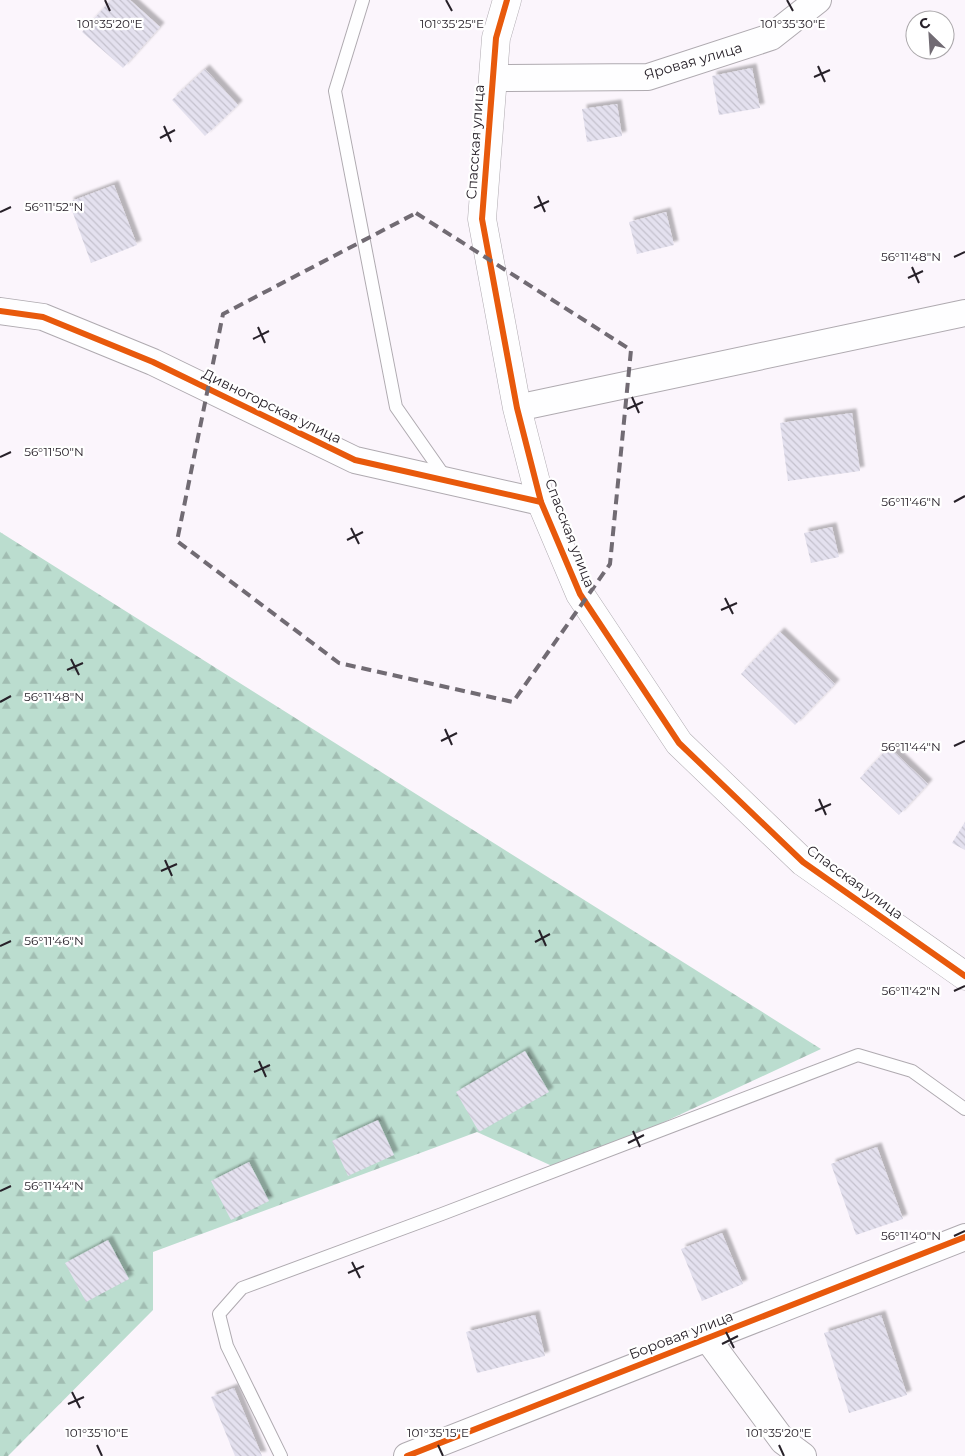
<svg xmlns="http://www.w3.org/2000/svg" width="965" height="1456" viewBox="0 0 965 1456" font-family="Montserrat,sans-serif">
<style>
.forest{fill:url(#forest-firs)}
.building{fill:url(#building-back-hatch);filter:url(#shadow)}
.lines{fill:none;stroke-linecap:round;stroke-linejoin:round}
.service-casing{stroke:#afaab0;stroke-width:14}
.minor-casing{stroke:#afaab0;stroke-width:28}
.tertiary-casing{stroke:#afaab0;stroke-width:29}
.service{stroke:#fefeff;stroke-width:12}
.minor{stroke:#fefeff;stroke-width:26}
.tertiary{stroke:#fefeff;stroke-width:28}
.cycleway-casing{stroke:#fff;stroke-width:9}
.cycleway{stroke:#e8590c;stroke-width:6}
.marked{fill:none;stroke:#716b73;stroke-width:4;stroke-dasharray:10 6;stroke-linejoin:round}
.ticks{fill:none;stroke:#272129;stroke-width:2}
.labels{text-anchor:middle;dominant-baseline:central;stroke-width:4.5;stroke-linejoin:round;paint-order:stroke}
.street-label{font-size:14px;fill:#272129;stroke:#fff}
.ticks-label{font-size:12px;text-anchor:middle;fill:#272129;stroke:#fff;stroke-width:4.5;stroke-linejoin:round;paint-order:stroke}
</style>
<defs>
<pattern id="forest-firs" width="22" height="20" patternUnits="userSpaceOnUse" patternTransform="scale(1.25)"><rect width="22" height="20" fill="#bbddcf"/><path d="M5 1l3.5 6h-7zM16 11l3.5 6h-7z" fill="#a1bdb2"/></pattern>
<pattern id="building-back-hatch" width="6" height="6" patternUnits="userSpaceOnUse" patternTransform="scale(1.25)"><rect width="6" height="6" fill="#e4e1ef"/><path d="M-1 5l2 2M0 0l6 6M5-1l2 2" fill="none" stroke="#c4c1cd"/></pattern>
<filter id="shadow"><feDropShadow dx="4.5" dy="-4.5" stdDeviation="1" flood-color="#0004"/></filter>
</defs>
<rect width="100%" height="100%" fill="#fbf5fc"/>
<!-- forest -->
<polygon class="forest" points="0,532 821,1049 561,1170 477,1132 153,1252 153,1310 8,1456 0,1456"/>
<!-- building -->
<g class="building">
<polygon points="111,0 130,0 160,27 123,68 82,32"/>
<polygon points="752,68 760,108 719,115 712,76"/>
<polygon points="205,69 238,105 205,136 172,100"/>
<polygon points="617,104 622,136 587,142 582,109"/>
<polygon points="114,185 137,245 91,263 69,202"/>
<polygon points="666,212 674,245 637,254 629,222"/>
<polygon points="852,413 860,471 788,481 780,423"/>
<polygon points="832,527 839,557 811,563 804,533"/>
<polygon points="780,632 835,684 795,725 741,674"/>
<polygon points="889,747 928,784 899,815 860,778"/>
<polygon points="965,822 965,850 952,843"/>
<polygon points="525,1051 549,1092 479,1132 456,1092"/>
<polygon points="378,1120 394,1155 348,1176 332,1141"/>
<polygon points="877,1147 903,1219 856,1235 831,1164"/>
<polygon points="249,1162 269,1201 231,1220 211,1181"/>
<polygon points="722,1233 743,1284 702,1301 681,1249"/>
<polygon points="108,1240 129,1279 86,1302 65,1263"/>
<polygon points="535,1315 545,1356 477,1373 466,1332"/>
<polygon points="881,1315 907,1395 849,1413 824,1333"/>
<polygon points="234,1388 262,1456 235,1456 211,1397"/>
</g>
<g class="lines">
<defs>
<g id="service">
<polyline points="363,0 335,91 396,407 445,477"/>
<polyline points="281,1456 227,1346 219,1314 242,1288 442,1214 858,1055 912,1071 965,1109"/>
</g>
<g id="minor">
<polyline points="493,78 648,77 771,37 818,0"/>
<polyline points="0,311 43,317 153,362 355,460 541,502"/>
<polyline points="517,408 965,313"/>
<polyline points="707,1338 783,1441 803,1456"/>
<polyline points="407,1456 965,1237"/>
</g>
<polyline id="tertiary" points="507,0 496,38 482,219 517,408 541,502 580,594 679,743 803,862 965,976"/>
</defs>
<!-- service casing -->
<use href="#service" class="service-casing"/>
<!-- minor casing -->
<use href="#minor" class="minor-casing"/>
<!-- tertiary casing -->
<use href="#tertiary" class="tertiary-casing"/>
<!-- service -->
<use href="#service" class="service"/>
<!-- minor -->
<use href="#minor" class="minor"/>
<!-- tertiary -->
<use href="#tertiary" class="tertiary"/>
<defs>
<g id="cycleway">
<polyline points="507,0 496,38 482,219 517,408 541,502 580,594 679,743 803,862 965,976"/>
<polyline points="0,311 43,317 153,362 355,460 541,502"/>
<polyline points="407,1456 965,1237"/>
</g>
</defs>
<!-- cycleway casing -->
<use href="#cycleway" class="cycleway-casing"/>
<!-- cycleway -->
<use href="#cycleway" class="cycleway"/>
</g>
<!-- marked area -->
<path class="marked" d="M416 213 631 350 610 564 513 702 339 663 177 541 223 314Z"/>
<!-- ticks -->
<path class="ticks" d="M105 0 110 11M446 0 452 11M787 0 793 11M818 66 825 82M814 77 830 70M164 126 171 142M160 138 175 130M538 196 545 212M534 208 549 201M0 212 11 207M954 257 965 252M912 267 919 283M908 278 923 271M258 327 265 343M253 339 269 331M632 397 639 413M627 409 643 402M0 457 11 452M954 502 965 496M351 528 359 544M347 540 363 532M725 598 733 614M721 610 737 603M71 659 79 675M67 670 83 663M0 702 11 696M445 729 452 745M441 741 457 733M954 746 965 741M819 799 826 815M815 811 831 804M165 860 172 876M161 871 177 864M539 930 546 946M535 942 550 934M0 946 11 941M954 991 965 986M259 1061 266 1077M254 1072 270 1065M633 1131 640 1147M628 1143 644 1135M0 1191 11 1186M954 1236 965 1231M352 1262 360 1278M348 1273 364 1266M726 1332 734 1348M722 1344 738 1336M72 1392 80 1408M68 1404 84 1397M97 1445 102 1456M438 1445 443 1456M779 1445 784 1456"/>
<g class="labels">
<!-- street labels -->
<g class="street-label">
<text transform="translate(693 61) rotate(-16)">Яровая улица</text>
<text transform="translate(475 142) rotate(-86)">Спасская улица</text>
<text transform="translate(272 406) rotate(26)">Дивногорская улица</text>
<text transform="translate(570 533) rotate(69)">Спасская улица</text>
<text transform="translate(855 882) rotate(36)">Спасская улица</text>
<text transform="translate(681 1335) rotate(-21)">Боровая улица</text>
</g>
</g>
<g class="ticks-label">
<text x="110" y="28">101°35'20"E</text>
<text x="793" y="28">101°35'30"E</text>
<text x="452" y="28">101°35'25"E</text>
<text x="54" y="211">56°11'52"N</text>
<text x="911" y="261">56°11'48"N</text>
<text x="54" y="456">56°11'50"N</text>
<text x="911" y="506">56°11'46"N</text>
<text x="54" y="701">56°11'48"N</text>
<text x="911" y="751">56°11'44"N</text>
<text x="54" y="945">56°11'46"N</text>
<text x="911" y="995">56°11'42"N</text>
<text x="54" y="1190">56°11'44"N</text>
<text x="911" y="1240">56°11'40"N</text>
<text x="97" y="1437">101°35'10"E</text>
<text x="438" y="1437">101°35'15"E</text>
<text x="779" y="1437">101°35'20"E</text>
</g>
<!-- north arrow -->
<g transform="translate(930 35) rotate(335)"><circle r="24" fill="#ffffff" stroke="#a9a6a9"/>
<path d="M0-4L9 19L0 12L-9 19Z" fill="#716b73"/>
<text y="-8" font-size="14" font-weight="bold" text-anchor="middle" fill="#272129">С</text>
</g>
</svg>
